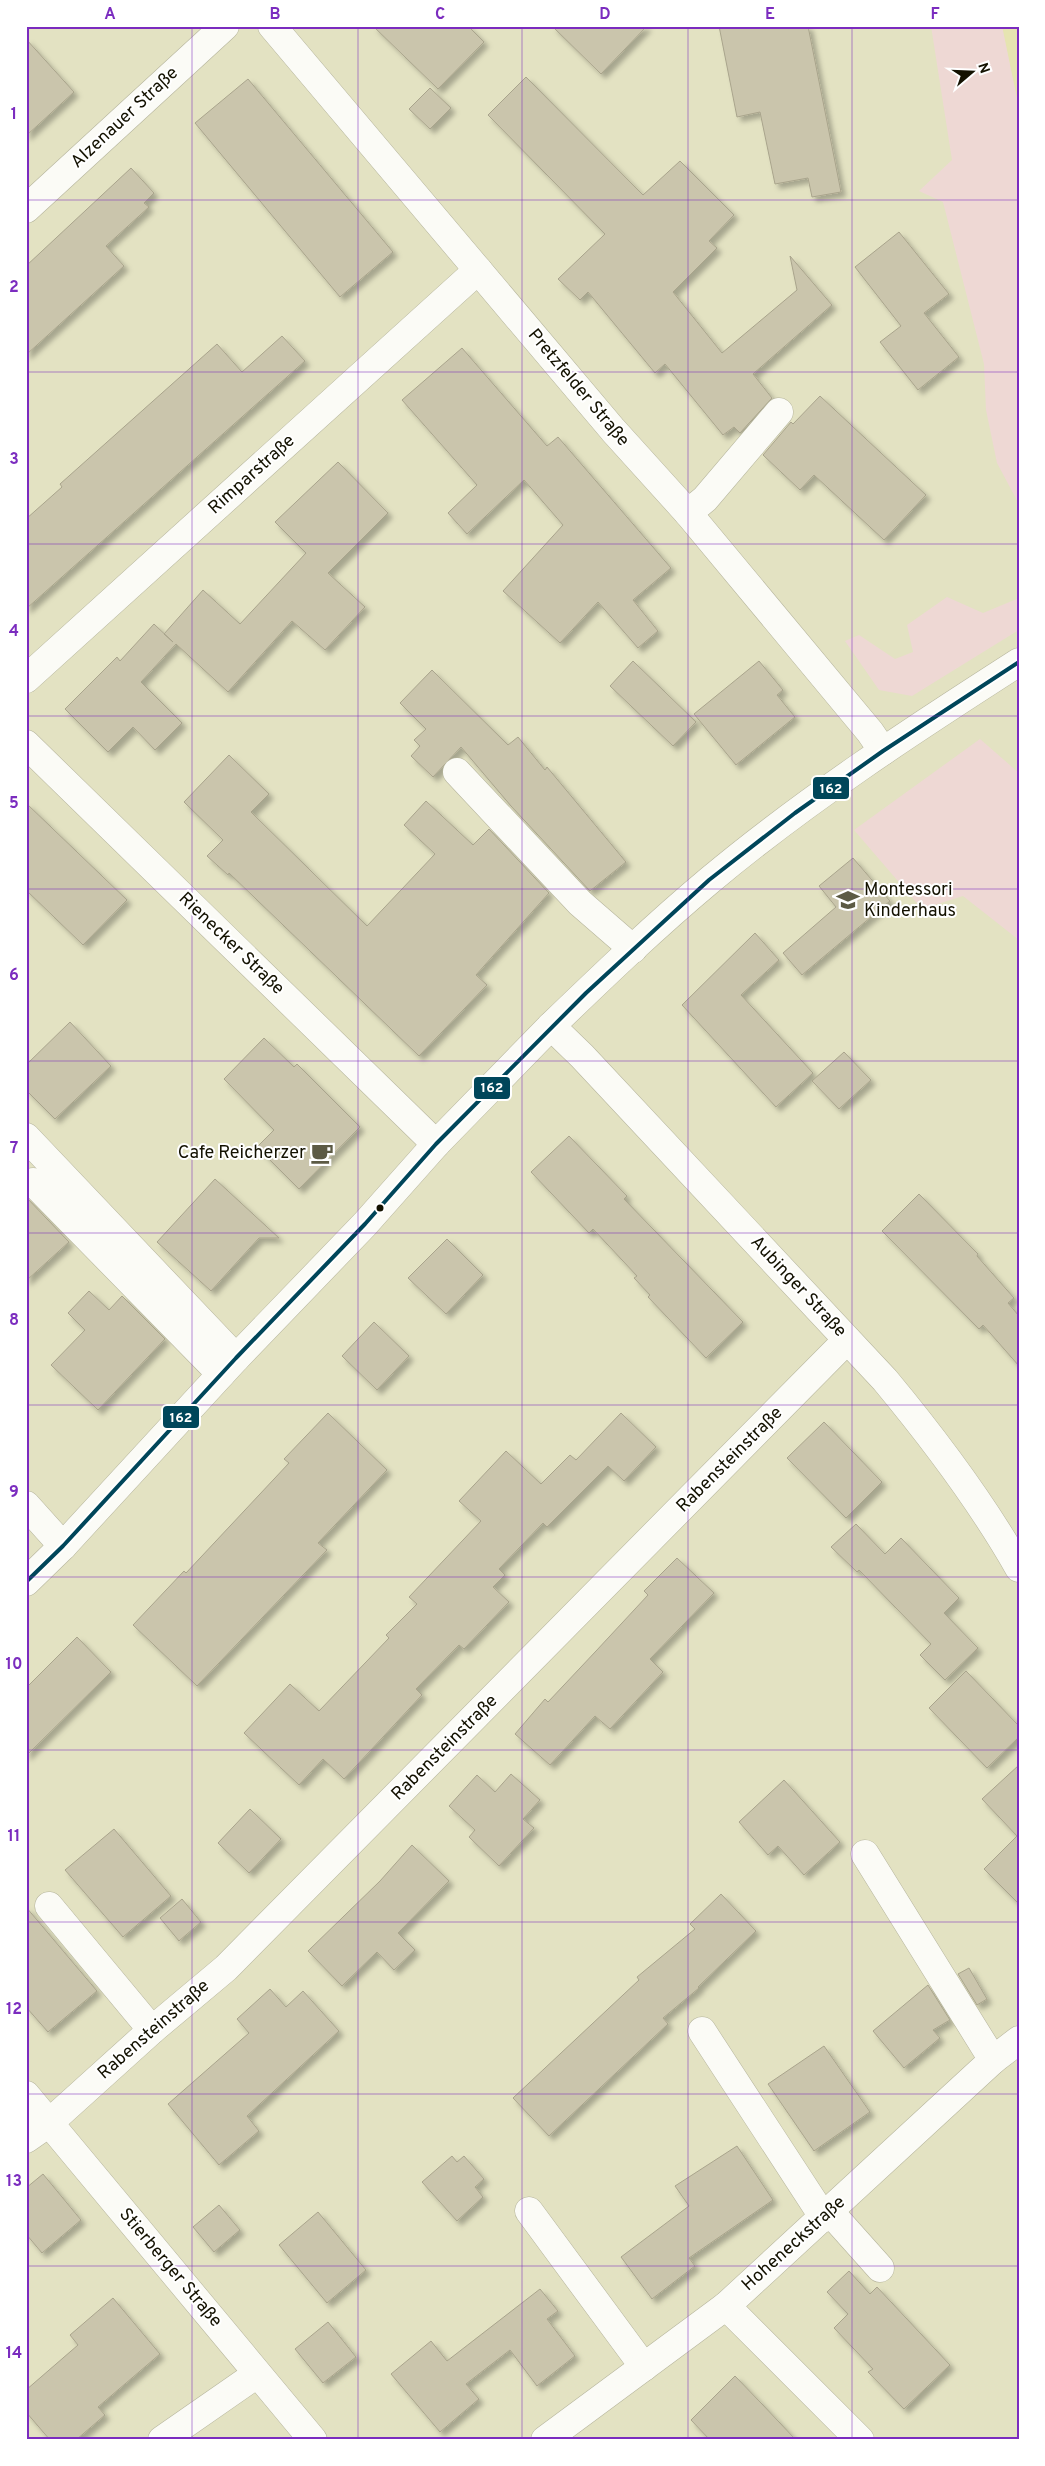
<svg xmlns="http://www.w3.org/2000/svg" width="1045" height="2466" viewBox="0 0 1045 2466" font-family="Overpass,sans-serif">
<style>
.built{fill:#e6e4b1}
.green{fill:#eed8d4}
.building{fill:#cac5ac;stroke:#a9a48c;filter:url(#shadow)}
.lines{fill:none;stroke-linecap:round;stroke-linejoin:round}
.minor-casing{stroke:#b6b59d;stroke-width:29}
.major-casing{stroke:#b6b59d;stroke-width:29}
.minor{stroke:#fbfbf6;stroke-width:28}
.major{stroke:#fbfbf6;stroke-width:28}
.bus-1-casing{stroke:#fff;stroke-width:8}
.bus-1{stroke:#00465a;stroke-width:4}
.grid{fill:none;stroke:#7b2cbf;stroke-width:1;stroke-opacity:0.55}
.bus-dot{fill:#131100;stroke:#fff;stroke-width:2}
.labels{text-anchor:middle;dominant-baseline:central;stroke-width:4;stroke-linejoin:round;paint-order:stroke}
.street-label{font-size:18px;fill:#131100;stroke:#fff}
.poi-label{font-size:18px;fill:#131100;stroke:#fff;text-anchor:start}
.line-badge{stroke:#fff;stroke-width:2}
.badge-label{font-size:14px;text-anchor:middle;font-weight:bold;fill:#fff}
.neatline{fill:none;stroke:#7b2cbf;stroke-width:2}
.grid-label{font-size:16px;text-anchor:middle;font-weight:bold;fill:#7b2cbf}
</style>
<defs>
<filter id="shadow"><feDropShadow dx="4.5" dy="4.5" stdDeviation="2.5" flood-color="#0004"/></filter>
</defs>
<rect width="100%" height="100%" fill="#e3e2c2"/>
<!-- built -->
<polygon class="built" points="1002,26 1019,26 1019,108 1017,100"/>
<!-- green -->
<g class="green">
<polygon points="931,26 1002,26 1019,108 1019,504 997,463 986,410 984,364 943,202 919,191 952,160"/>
<polygon points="947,597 983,613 1019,598 1019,630 912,696 879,690 845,641 859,635 895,659 913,652 907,625"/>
<polygon points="980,739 1019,773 1019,940 963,896 922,909 854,830"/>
</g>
<!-- building -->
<g class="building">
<polygon points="373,26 468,26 484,42 438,89"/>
<polygon points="552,26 647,26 601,74"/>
<polygon points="719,26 808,26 841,192 812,197 808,178 775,184 760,112 737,117"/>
<polygon points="26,39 74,92 26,136"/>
<polygon points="526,77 643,195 680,161 734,215 709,241 717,248 673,292 722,353 797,290 790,256 832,305 753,374 772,398 740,433 734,427 723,435 665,364 655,373 588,292 580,300 558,279 605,234 488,115"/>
<polygon points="248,79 393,252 340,297 195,123"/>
<polygon points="430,88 451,108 430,129 409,109"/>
<polygon points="131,168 154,193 144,203 149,207 106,246 124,266 26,355 26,266"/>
<polygon points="899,232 949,294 924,313 959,357 918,390 880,342 901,326 855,267"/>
<polygon points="282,336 305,361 26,609 26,519 62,487 60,484 217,344 242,372"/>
<polygon points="462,348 547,446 558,437 671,568 633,600 658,631 638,648 598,602 560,643 503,591 563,525 524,480 467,534 448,513 477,485 402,400"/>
<polygon points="820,396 926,495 884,540 814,475 800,490 763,455 791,422 793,424"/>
<polygon points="338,462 388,513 328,573 365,607 325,650 292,621 228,692 176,644 141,682 182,723 155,750 133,727 108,752 65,709 117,657 120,661 154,624 173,642 164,634 203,590 240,624 306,553 275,522"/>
<polygon points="633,661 696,722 673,746 610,686"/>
<polygon points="759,661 783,690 777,695 795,717 736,765 694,714"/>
<polygon points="432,670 508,745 518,737 545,770 547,767 626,862 590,891 511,806 461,747 433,777 411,756 420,746 414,740 426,729 400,703"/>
<polygon points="229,755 269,794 251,812 367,926 435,854 404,825 426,801 473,845 489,829 549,893 476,975 487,985 419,1056 229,873 228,875 207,856 223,840 184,802"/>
<polygon points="26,803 127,900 83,945 26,890"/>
<polygon points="853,858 890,901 802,975 783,953 836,907 819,886"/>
<polygon points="755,933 779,960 741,995 813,1073 776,1107 682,1005"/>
<polygon points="70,1022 111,1066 55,1119 26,1090 26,1065"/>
<polygon points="264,1038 294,1067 297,1064 360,1127 299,1189 257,1147 274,1130 224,1079"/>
<polygon points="844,1052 871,1080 839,1109 812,1081"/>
<polygon points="569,1136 627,1196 624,1199 743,1322 706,1358 648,1297 650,1295 634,1278 637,1276 593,1229 589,1233 531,1172"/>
<polygon points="215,1179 279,1238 259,1238 211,1291 157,1242"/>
<polygon points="919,1194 978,1254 977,1256 1014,1298 1008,1303 1019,1316 1019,1366 983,1325 979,1329 882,1231"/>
<polygon points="26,1197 69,1242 26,1281"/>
<polygon points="447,1239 483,1275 446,1314 408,1278"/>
<polygon points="89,1291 109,1310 122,1296 165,1339 98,1410 51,1365 85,1330 68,1313"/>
<polygon points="374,1322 409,1356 377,1390 342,1356"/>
<polygon points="328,1413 387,1470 318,1543 327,1550 197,1686 133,1625 184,1571 186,1573 289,1463 284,1459"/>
<polygon points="621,1413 656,1447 624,1481 608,1466 547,1527 543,1523 499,1569 505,1575 493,1587 509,1602 464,1649 459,1645 416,1689 422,1695 344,1779 323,1759 299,1785 244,1733 290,1684 319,1711 389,1638 386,1635 417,1604 409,1597 481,1521 459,1501 506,1451 541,1484 570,1455 576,1460"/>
<polygon points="824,1422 882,1482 846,1518 787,1458"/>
<polygon points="856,1524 885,1554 901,1538 959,1598 944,1613 978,1648 945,1680 920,1655 931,1644 859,1570 857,1572 831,1547"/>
<polygon points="677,1558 714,1593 650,1659 663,1672 610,1729 595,1716 550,1765 515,1734 545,1699 548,1702 596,1651 648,1595 644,1591"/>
<polygon points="77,1637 111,1672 26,1756 26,1688"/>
<polygon points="966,1671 1019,1726 1019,1737 987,1768 929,1708"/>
<polygon points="1019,1765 1019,1904 984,1869 1017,1836 982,1799"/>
<polygon points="511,1774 540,1800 523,1819 534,1828 499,1866 469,1837 475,1830 449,1806 477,1775 495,1792"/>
<polygon points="784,1780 840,1842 804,1875 778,1846 768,1855 739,1822"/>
<polygon points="250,1809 281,1839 249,1873 218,1843"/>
<polygon points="114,1829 171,1896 123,1937 65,1870"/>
<polygon points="412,1845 449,1881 398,1933 415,1950 394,1970 377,1952 342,1986 308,1951 380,1881"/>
<polygon points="721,1894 756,1931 698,1987 699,1988 663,2018 668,2024 549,2136 513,2098 639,1980 637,1977 695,1929 690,1924"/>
<polygon points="182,1899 201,1922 179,1941 160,1918"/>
<polygon points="26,1907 97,1991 48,2032 26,2007"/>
<polygon points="969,1968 987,1999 977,2005 958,1974"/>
<polygon points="928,1985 950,2020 933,2030 940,2038 904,2068 873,2031"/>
<polygon points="270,1989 286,2007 303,1991 339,2031 247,2116 259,2131 219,2165 168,2104 249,2033 237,2019"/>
<polygon points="824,2046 870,2112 814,2151 768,2084"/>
<polygon points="737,2146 773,2200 689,2258 695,2266 652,2299 621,2257 689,2206 675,2186"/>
<polygon points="452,2156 457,2162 464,2156 484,2179 475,2187 483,2197 457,2221 422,2182"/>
<polygon points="43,2174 81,2220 42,2253 26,2234 26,2188"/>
<polygon points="219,2205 240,2230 214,2252 193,2227"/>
<polygon points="318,2212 366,2270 327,2303 279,2245"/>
<polygon points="849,2271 870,2294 877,2287 950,2365 904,2409 868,2372 873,2369 834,2328 848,2314 827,2292"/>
<polygon points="540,2289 558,2311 547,2319 575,2356 537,2386 510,2350 466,2384 479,2399 440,2432 391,2374 431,2341 447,2361"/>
<polygon points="113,2298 160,2354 98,2407 105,2415 76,2440 50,2440 26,2412 26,2390 78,2345 70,2335"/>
<polygon points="328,2322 356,2357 323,2383 295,2349"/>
<polygon points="735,2376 762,2404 796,2440 710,2440 691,2420"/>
</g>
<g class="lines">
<defs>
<g id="minor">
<polyline points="272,26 613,430 688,513 870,732 883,751"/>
<polyline points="26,209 225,26"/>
<polyline points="688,513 705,499 779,412"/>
<polyline points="26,679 478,270"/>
<polyline points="26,744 436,1144"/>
<polyline points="457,772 580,903 633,949"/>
<polyline points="26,1137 236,1358"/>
<polyline points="33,1182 221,1374"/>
<polyline points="26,1505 63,1546"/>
<polyline points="26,1582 63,1546 236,1358 365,1224 436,1144 551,1026"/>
<polyline points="865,1854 993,2060"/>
<polyline points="49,1906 152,2030"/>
<polyline points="702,2031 824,2218"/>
<polyline points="26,2095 313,2440"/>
<polyline points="26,2139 49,2123 152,2030 226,1968 847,1340"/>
<polyline points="529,2211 644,2367"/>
<polyline points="830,2212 880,2268"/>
<polyline points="726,2306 860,2440"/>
<polyline points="162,2440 257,2374"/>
<polyline points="545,2440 726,2306 993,2060 1019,2040"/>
</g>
<path id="major" d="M1019 662C913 730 807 799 710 880 655 926 603 976 551 1026L582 1056 885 1380C934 1439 981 1501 1019 1568"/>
</defs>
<!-- minor casing -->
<use href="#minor" class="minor-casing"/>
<!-- major casing -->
<use href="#major" class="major-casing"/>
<!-- minor -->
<use href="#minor" class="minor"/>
<!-- major -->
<use href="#major" class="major"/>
<defs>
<polyline id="bus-1" points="26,1582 63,1546 236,1358 365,1224 436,1144 586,993 709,880 795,813 883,751 1019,662"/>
</defs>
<!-- bus-1 casing -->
<use href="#bus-1" class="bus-1-casing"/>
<!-- bus-1 -->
<use href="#bus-1" class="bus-1"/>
</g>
<!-- grid -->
<path class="grid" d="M192 26V2440M358 26V2440M522 26V2440M688 26V2440M852 26V2440M26 200H1019M26 372H1019M26 544H1019M26 716H1019M26 889H1019M26 1061H1019M26 1233H1019M26 1405H1019M26 1577H1019M26 1750H1019M26 1922H1019M26 2094H1019M26 2266H1019"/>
<!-- icons -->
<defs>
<symbol id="school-bare" viewBox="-9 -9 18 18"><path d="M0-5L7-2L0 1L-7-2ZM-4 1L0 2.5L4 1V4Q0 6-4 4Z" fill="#5c5a44" stroke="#fff" stroke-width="2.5" paint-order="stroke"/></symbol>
<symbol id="cafe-bare" viewBox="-9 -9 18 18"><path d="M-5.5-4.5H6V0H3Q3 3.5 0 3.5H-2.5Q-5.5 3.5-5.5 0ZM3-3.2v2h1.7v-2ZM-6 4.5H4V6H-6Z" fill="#5c5a44" stroke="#fff" stroke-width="2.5" paint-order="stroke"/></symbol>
</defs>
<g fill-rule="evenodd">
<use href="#school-bare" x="832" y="884" width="32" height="32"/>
<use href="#cafe-bare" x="306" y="1137" width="32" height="32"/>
</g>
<!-- markers -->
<circle class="bus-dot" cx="380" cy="1208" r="4.5"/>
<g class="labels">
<!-- street labels -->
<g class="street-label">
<text transform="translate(125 118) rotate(-43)">Alzenauer Straße</text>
<text transform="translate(578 388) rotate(50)">Pretzfelder Straße</text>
<text transform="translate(252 475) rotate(-42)">Rimparstraße</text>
<text transform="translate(231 944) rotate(44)">Rienecker Straße</text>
<text transform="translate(798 1287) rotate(47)">Aubinger Straße</text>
<text transform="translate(730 1460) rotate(-45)">Rabensteinstraße</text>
<text transform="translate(445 1748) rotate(-45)">Rabensteinstraße</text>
<text transform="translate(154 2030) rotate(-41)">Rabensteinstraße</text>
<text transform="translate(794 2244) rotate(-42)">Hoheneckstraße</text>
<text transform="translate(170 2268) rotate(50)">Stierberger Straße</text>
</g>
<!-- poi labels -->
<g class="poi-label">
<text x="864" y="890">Montessori<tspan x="864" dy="21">Kinderhaus</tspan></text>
<text x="306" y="1153" text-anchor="end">Cafe Reicherzer</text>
</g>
</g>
<g class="line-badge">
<rect x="812" y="776" width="38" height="24" rx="5" fill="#00465a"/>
<rect x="473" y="1076" width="38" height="24" rx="5" fill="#00465a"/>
<rect x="162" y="1405" width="38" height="24" rx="5" fill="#00465a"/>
</g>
<g class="badge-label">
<text x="831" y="793">162</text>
<text x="492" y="1092">162</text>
<text x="181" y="1422">162</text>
</g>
<!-- border -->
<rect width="1045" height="2466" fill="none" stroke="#ffffff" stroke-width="55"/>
<!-- north arrow -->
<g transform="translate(972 72) rotate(71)" stroke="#ffffff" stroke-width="4" paint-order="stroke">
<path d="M0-4L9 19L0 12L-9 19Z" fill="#131100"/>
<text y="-8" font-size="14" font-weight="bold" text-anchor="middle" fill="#131100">N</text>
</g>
<rect x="28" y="28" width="990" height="2410" class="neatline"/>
<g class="grid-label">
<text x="110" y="19">A</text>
<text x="275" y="19">B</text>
<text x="440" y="19">C</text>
<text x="605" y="19">D</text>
<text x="770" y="19">E</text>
<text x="935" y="19">F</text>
<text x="14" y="119">1</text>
<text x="14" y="292">2</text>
<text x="14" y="464">3</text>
<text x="14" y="636">4</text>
<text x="14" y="808">5</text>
<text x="14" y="980">6</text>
<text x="14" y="1153">7</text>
<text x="14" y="1325">8</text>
<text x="14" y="1497">9</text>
<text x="14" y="1669">10</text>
<text x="14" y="1841">11</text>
<text x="14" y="2014">12</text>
<text x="14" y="2186">13</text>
<text x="14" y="2358">14</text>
</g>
</svg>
